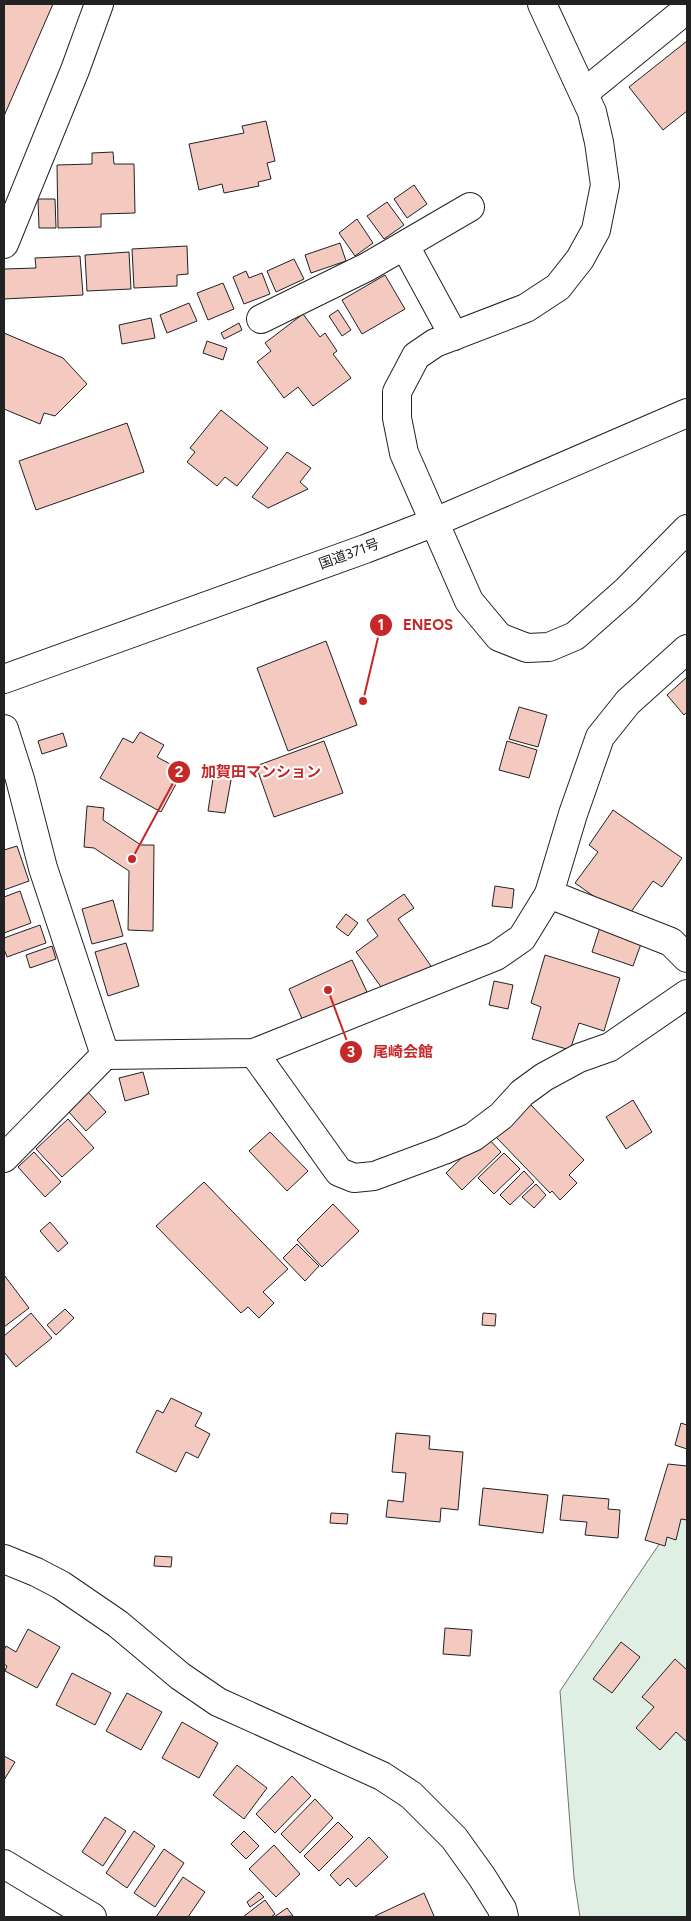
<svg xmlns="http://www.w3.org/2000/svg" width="691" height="1921" viewBox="0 0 691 1921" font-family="Figtree,'Noto Sans JP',sans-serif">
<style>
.green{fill:#e0efe3;stroke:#6f6f6f}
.building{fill:#f3c9c0;stroke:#222}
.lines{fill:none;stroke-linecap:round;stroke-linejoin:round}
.minor-casing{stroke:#222;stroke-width:30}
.highway-casing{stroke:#222;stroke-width:30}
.minor{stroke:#fff;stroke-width:28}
.highway{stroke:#fff;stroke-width:28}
.labels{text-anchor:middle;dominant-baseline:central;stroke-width:4;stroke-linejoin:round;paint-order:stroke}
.street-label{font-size:14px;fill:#222;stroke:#fff}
.leader{fill:none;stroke:#c62828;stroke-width:2}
.callout-dot{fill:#c62828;stroke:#fff;stroke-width:2}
.mark-label{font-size:15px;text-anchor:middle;font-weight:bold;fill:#fff}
.callout-label{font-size:15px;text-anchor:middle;font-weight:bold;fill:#c62828;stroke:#fff;stroke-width:4;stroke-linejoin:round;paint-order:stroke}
</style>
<rect width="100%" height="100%" fill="#fff"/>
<!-- green -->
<polygon class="green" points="687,1513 687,1917 580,1917 574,1878 560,1691 668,1531"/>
<!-- building -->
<g class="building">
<polygon points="4,4 53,4 4,116"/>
<polygon points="687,41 687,111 663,130 629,87"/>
<polygon points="266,121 275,161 267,163 271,179 258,182 259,186 224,193 222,184 199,190 189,144 244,133 242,126"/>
<polygon points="113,152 114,164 134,164 135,213 101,214 101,227 58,228 57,165 92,164 92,153"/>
<polygon points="414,185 427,204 407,218 394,199"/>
<polygon points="38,199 55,199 56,228 39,228"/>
<polygon points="387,202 404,225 384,239 367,216"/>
<polygon points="357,219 373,243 355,256 339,233"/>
<polygon points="340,243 346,261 311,273 305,255"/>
<polygon points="187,246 188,274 177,275 177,286 134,288 132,249"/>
<polygon points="129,252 131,289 87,291 85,255"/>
<polygon points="80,256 83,295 4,299 4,269 36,268 35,258"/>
<polygon points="294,259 304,279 276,292 267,271"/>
<polygon points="246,271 249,278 262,273 270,294 244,304 233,277"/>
<polygon points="385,275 405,309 362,334 342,300"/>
<polygon points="223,283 234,309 208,320 197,293"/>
<polygon points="189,303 197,321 167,333 160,315"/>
<polygon points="338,310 351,330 342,336 329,316"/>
<polygon points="303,314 320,337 325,333 337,351 333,354 351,378 313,406 298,387 284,398 257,362 271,351 265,343"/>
<polygon points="151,318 155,338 122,344 119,325"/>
<polygon points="239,323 242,330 224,339 221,333"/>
<polygon points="4,333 63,358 87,384 55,416 44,413 40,424 4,409"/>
<polygon points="207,341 227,348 223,360 203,353"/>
<polygon points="221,410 268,448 237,486 225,477 217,486 187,462 195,452 190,448"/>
<polygon points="127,423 144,472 36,510 19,461"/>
<polygon points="287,452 311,468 300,482 308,489 268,508 252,497"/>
<polygon points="326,641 357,725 288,751 257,668"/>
<polygon points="687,677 687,712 684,715 667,695"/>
<polygon points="519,707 547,715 538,747 509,739"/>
<polygon points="140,732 164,745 157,757 183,771 161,812 100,778 123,738 133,743"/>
<polygon points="63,733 67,746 42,754 38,741"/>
<polygon points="324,741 343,793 274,817 256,766"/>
<polygon points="507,741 537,750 529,778 499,770"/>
<polygon points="215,766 233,769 225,813 208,811"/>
<polygon points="87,806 104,808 103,820 141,845 154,845 153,931 128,930 129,871 94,848 84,847"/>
<polygon points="613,810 682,858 662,887 653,881 626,919 575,883 598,852 589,845"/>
<polygon points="17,846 29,881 4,890 4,850"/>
<polygon points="495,886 514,889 512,908 492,906"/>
<polygon points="20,891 31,923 4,933 4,897"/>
<polygon points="404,894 414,908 398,919 431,966 403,986 384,991 356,952 378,936 367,920"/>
<polygon points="113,900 123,936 92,944 82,909"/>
<polygon points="346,914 358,923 348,936 336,927"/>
<polygon points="40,925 46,943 7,957 4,949 4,938"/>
<polygon points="600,927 642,941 633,966 592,952"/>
<polygon points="126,943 139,986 108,996 95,952"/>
<polygon points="52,946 56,959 30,968 26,955"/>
<polygon points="545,955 620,978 604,1031 579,1023 570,1050 532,1039 541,1007 531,1003"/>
<polygon points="352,960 367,992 303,1021 289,989"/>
<polygon points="494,981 513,985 508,1009 489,1005"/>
<polygon points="143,1072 149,1094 125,1101 119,1078"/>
<polygon points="88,1092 106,1112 86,1131 67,1110"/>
<polygon points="633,1100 652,1132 626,1149 606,1117"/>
<polygon points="530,1104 584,1160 569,1175 577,1183 560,1200 552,1191 550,1193 496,1137"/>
<polygon points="68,1119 94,1148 62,1177 36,1149"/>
<polygon points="270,1132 308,1171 287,1191 249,1151"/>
<polygon points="485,1135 501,1152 462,1190 446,1173"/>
<polygon points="34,1152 61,1182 45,1197 18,1167"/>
<polygon points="504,1153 520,1169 494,1194 478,1178"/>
<polygon points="524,1171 534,1182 510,1205 500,1195"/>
<polygon points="204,1182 288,1269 263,1292 274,1303 259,1318 248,1307 241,1313 156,1226"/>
<polygon points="536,1184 546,1195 534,1208 522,1197"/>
<polygon points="333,1204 359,1231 322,1267 297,1240"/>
<polygon points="50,1222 68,1243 58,1252 40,1231"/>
<polygon points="297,1244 319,1266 305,1281 283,1258"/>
<polygon points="4,1275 29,1308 4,1327"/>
<polygon points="65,1309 74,1318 56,1335 47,1325"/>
<polygon points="31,1313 52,1338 16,1367 4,1352 4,1336"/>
<polygon points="483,1313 496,1314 495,1326 482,1325"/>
<polygon points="171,1398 202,1413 195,1426 210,1434 198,1458 186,1452 176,1472 136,1452 157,1410 163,1413"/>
<polygon points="681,1423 687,1425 687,1449 675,1445"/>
<polygon points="396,1433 430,1436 429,1449 463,1452 458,1510 441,1508 440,1522 386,1517 388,1500 403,1502 406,1473 392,1472"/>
<polygon points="668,1464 687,1466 687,1520 681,1519 676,1540 667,1537 665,1546 645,1540"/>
<polygon points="483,1488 548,1495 543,1533 479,1525"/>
<polygon points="563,1495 609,1499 608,1509 620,1510 618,1538 585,1535 587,1522 560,1520"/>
<polygon points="331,1513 348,1514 347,1524 330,1523"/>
<polygon points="155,1556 172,1557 171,1567 154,1566"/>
<polygon points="445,1628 472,1630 470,1656 443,1654"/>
<polygon points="28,1629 60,1647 37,1688 5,1671 7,1666 4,1664 4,1650 6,1646 16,1652"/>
<polygon points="621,1642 640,1657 612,1693 593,1679"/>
<polygon points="675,1659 687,1670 687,1742 676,1732 660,1750 636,1728 654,1707 642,1697"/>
<polygon points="72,1673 111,1693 95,1725 56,1705"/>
<polygon points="127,1693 162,1712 141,1750 106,1731"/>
<polygon points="182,1722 218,1743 199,1778 162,1758"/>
<polygon points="4,1756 15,1762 4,1780"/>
<polygon points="237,1765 267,1788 244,1819 213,1795"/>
<polygon points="292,1776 311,1796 275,1833 256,1814"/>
<polygon points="315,1799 333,1818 300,1853 281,1834"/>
<polygon points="105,1817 126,1831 103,1866 82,1852"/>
<polygon points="338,1822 353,1837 319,1871 304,1856"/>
<polygon points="134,1831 155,1846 127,1888 106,1873"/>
<polygon points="244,1831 259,1846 246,1859 231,1844"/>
<polygon points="369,1837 388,1857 356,1887 348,1878 340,1886 330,1875"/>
<polygon points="274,1845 300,1874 276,1897 249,1869"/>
<polygon points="164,1849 184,1863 155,1907 134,1893"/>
<polygon points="183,1877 205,1892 188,1917 156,1917"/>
<polygon points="259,1892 264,1897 250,1907 247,1902"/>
<polygon points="424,1893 434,1916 431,1917 376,1917 375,1916"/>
<polygon points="265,1900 275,1914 271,1917 243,1917"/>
<polygon points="287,1908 293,1916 274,1917"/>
</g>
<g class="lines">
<defs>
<g id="minor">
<polyline points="542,4 592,112 599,142 605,185 596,230 580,259 558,287 526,308 435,343 416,356 397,392 397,418 404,453 469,601 499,637 527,648 549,647 575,636 626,591 687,529"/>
<polyline points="584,93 687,9"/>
<polyline points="4,244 75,70 99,4"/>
<polyline points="405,246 454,336"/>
<polyline points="261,319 367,267 470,207"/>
<polyline points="687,649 628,702 600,737 573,814 549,894 671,942 687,958"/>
<polyline points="4,729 20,779 43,868 105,1055 4,1158"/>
<polyline points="254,1053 339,1172 354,1178 374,1176 444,1150 473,1137 501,1116 522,1093 544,1077 579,1058 610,1047 687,994"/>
<polyline points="105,1055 254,1053 496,956 522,938 549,894"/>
<polyline points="4,1559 36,1572 61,1585 118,1624 180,1676 218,1702 382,1776 411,1795 454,1838 482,1877 502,1909 504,1917"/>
<polyline points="4,1864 92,1917"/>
</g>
<polyline id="highway" points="4,679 365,549 435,522 687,413"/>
</defs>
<!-- minor casing -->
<use href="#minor" class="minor-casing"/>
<!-- highway casing -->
<use href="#highway" class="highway-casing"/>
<!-- minor -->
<use href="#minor" class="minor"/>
<!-- highway -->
<use href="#highway" class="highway"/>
</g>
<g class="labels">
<!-- street labels -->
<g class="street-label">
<text transform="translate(349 554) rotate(-20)">国道371号</text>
</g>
</g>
<!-- callouts -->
<path class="leader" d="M363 701L381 625M132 859L179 772M328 990L351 1052"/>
<g class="callout-dot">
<circle cx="363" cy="701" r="5"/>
<circle cx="132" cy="859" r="5"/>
<circle cx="328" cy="990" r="5"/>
<circle cx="381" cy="625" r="12"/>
<circle cx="179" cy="772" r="12"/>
<circle cx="351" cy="1052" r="12"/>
</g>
<g class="mark-label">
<text x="381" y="630">1</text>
<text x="179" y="777">2</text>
<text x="351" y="1057">3</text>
</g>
<g class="callout-label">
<text x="428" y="630">ENEOS</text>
<text x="261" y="777">加賀田マンション</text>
<text x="403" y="1057">尾崎会館</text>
</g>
<!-- border -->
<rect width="691" height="1921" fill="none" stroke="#222222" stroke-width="10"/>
</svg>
